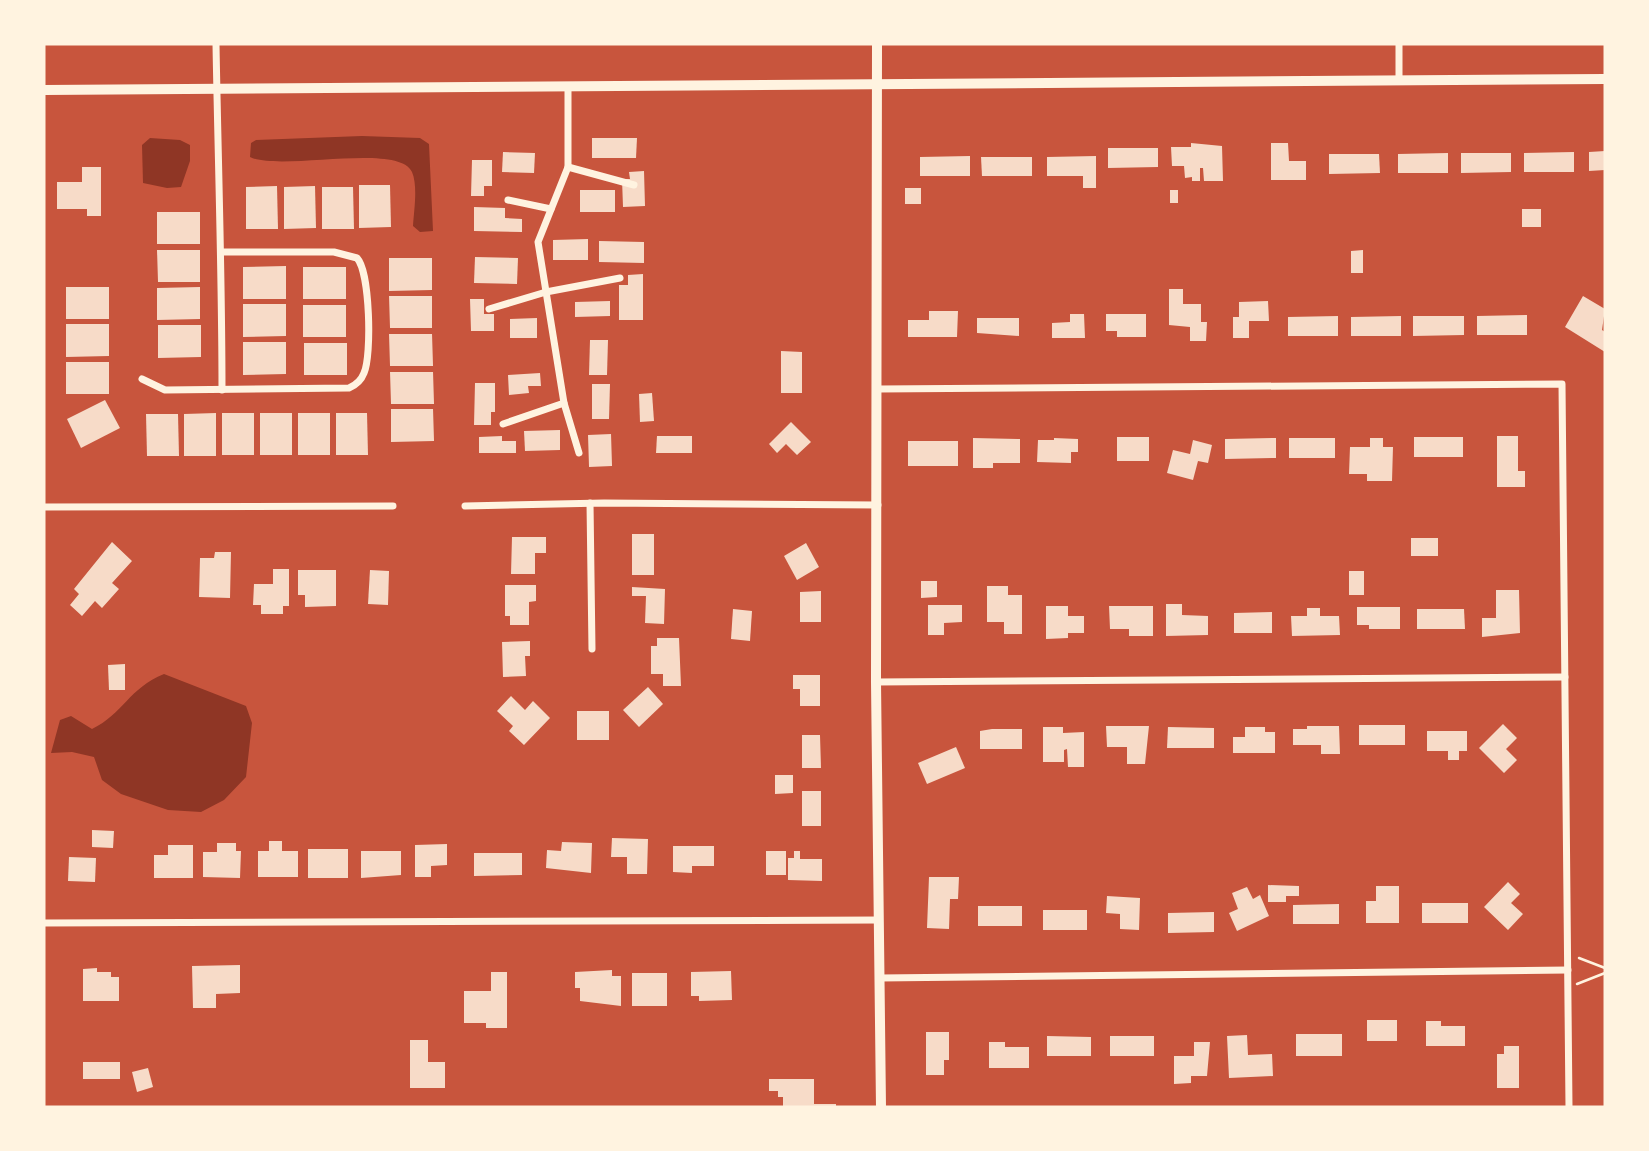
<svg xmlns="http://www.w3.org/2000/svg" width="1649" height="1151" viewBox="0 0 1649 1151" font-family="Raleway,sans-serif">
<style>
.water{fill:#8f3625}
.building{fill:#f7dbc8}
.lines{fill:none;stroke-linecap:round;stroke-linejoin:round}
.path{stroke:#fff3e0;stroke-width:2.5}
.minor{stroke:#fff3e0;stroke-width:7}
.tertiary{stroke:#fff3e0;stroke-width:10}
</style>
<rect width="100%" height="100%" fill="#c8553d"/>
<!-- water -->
<g class="water">
<path d="M362 136 420 138 429 144 433 231 420 232 413 226C414 210 418 186 412 172 398 142 280 172 250 157L251 143 256 140Z"/>
<polygon points="150,138 180,140 190,145 190,161 181,187 167,188 143,183 142,145"/>
<path d="M164 674 246 706 252 723 246 777 224 800 201 812 168 810 121 794 102 780 94 757 72 752 51 753 60 720 71 716 92 729C123 714 129 688 164 674Z"/>
</g>
<!-- building -->
<g class="building">
<polygon points="592,138 637,138 636,158 592,158"/>
<polygon points="1191,143 1222,146 1223,181 1204,181 1203,168 1200,168 1200,181 1192,181 1192,177 1185,178 1184,166 1172,166 1171,147 1191,147"/>
<polygon points="1271,143 1288,143 1289,161 1306,161 1306,180 1271,180"/>
<polygon points="1108,148 1158,148 1158,167 1108,168"/>
<polygon points="1605,151 1605,170 1589,171 1589,152"/>
<polygon points="503,152 535,153 534,173 502,172"/>
<polygon points="1574,152 1574,172 1524,172 1524,153"/>
<polygon points="1448,153 1448,173 1398,173 1398,154"/>
<polygon points="1461,153 1511,153 1511,172 1461,173"/>
<polygon points="1329,154 1379,154 1380,173 1329,174"/>
<polygon points="970,156 970,176 920,176 920,157"/>
<polygon points="1096,156 1096,188 1083,188 1083,176 1047,176 1047,157"/>
<polygon points="981,157 1032,157 1032,176 982,176"/>
<polygon points="472,160 492,160 492,186 484,186 484,196 471,196"/>
<polygon points="82,167 101,167 101,216 87,216 87,209 57,209 57,182 82,182"/>
<polygon points="644,171 645,206 623,207 622,179 630,179 629,172"/>
<polygon points="359,185 390,185 391,227 359,228"/>
<polygon points="277,186 278,229 246,229 246,187"/>
<polygon points="315,186 316,228 284,229 284,187"/>
<polygon points="322,187 353,187 354,229 322,229"/>
<rect x="905" y="188" width="16" height="16"/>
<rect x="580" y="190" width="35" height="22"/>
<rect x="1170" y="190" width="8" height="13"/>
<polygon points="474,207 505,208 505,218 522,219 522,232 474,231"/>
<rect x="1522" y="209" width="19" height="18"/>
<rect x="157" y="212" width="43" height="32"/>
<polygon points="588,239 588,260 553,260 553,240"/>
<polygon points="599,241 644,242 644,263 599,262"/>
<polygon points="157,250 200,250 200,282 158,282"/>
<polygon points="1363,250 1363,273 1351,273 1351,251"/>
<polygon points="475,257 518,258 517,284 474,283"/>
<polygon points="389,258 432,258 432,290 389,291"/>
<polygon points="286,266 286,299 243,299 243,267"/>
<rect x="303" y="267" width="43" height="32"/>
<polygon points="643,274 643,320 619,320 619,285 628,285 628,275"/>
<rect x="66" y="287" width="43" height="32"/>
<polygon points="200,287 200,319 157,320 157,288"/>
<polygon points="1169,289 1183,289 1183,304 1201,304 1201,322 1207,322 1206,341 1190,341 1190,327 1169,325"/>
<polygon points="389,296 432,296 432,328 390,328"/>
<polygon points="1583,296 1605,309 1602,330 1605,332 1605,352 1565,327"/>
<polygon points="470,299 484,299 484,314 494,314 494,331 471,331"/>
<polygon points="610,301 610,316 575,317 575,302"/>
<polygon points="1268,301 1269,321 1249,321 1249,338 1233,338 1233,317 1239,317 1239,302"/>
<polygon points="243,304 286,304 286,336 243,337"/>
<rect x="303" y="305" width="43" height="32"/>
<polygon points="929,311 958,311 957,337 908,337 908,320 929,320"/>
<polygon points="1070,314 1084,314 1085,338 1052,338 1052,323 1070,322"/>
<polygon points="1106,314 1146,314 1146,337 1117,337 1117,331 1106,331"/>
<polygon points="1527,315 1527,335 1477,335 1477,316"/>
<polygon points="1338,316 1338,336 1288,336 1288,317"/>
<polygon points="1401,316 1401,336 1351,336 1351,317"/>
<polygon points="1413,316 1464,316 1464,335 1413,336"/>
<polygon points="537,318 537,338 510,338 510,319"/>
<polygon points="977,318 1019,318 1019,336 977,333"/>
<polygon points="66,324 109,324 109,356 66,357"/>
<polygon points="158,325 201,325 201,357 158,358"/>
<polygon points="389,334 432,334 433,366 390,366"/>
<polygon points="590,340 608,340 607,375 589,375"/>
<polygon points="243,342 286,342 286,374 243,375"/>
<rect x="304" y="343" width="43" height="32"/>
<polygon points="781,351 802,352 802,393 781,393"/>
<rect x="66" y="362" width="43" height="32"/>
<polygon points="390,372 433,372 434,404 391,404"/>
<polygon points="540,373 541,386 528,386 529,393 509,395 508,375"/>
<polygon points="475,383 495,383 495,412 491,412 491,425 474,425"/>
<polygon points="592,384 610,384 609,419 592,419"/>
<polygon points="652,393 654,421 640,422 639,394"/>
<polygon points="105,400 120,428 81,448 67,419"/>
<polygon points="391,409 433,409 434,441 391,442"/>
<polygon points="216,413 216,456 184,456 184,414"/>
<rect x="222" y="413" width="32" height="42"/>
<rect x="260" y="413" width="32" height="42"/>
<rect x="298" y="413" width="32" height="42"/>
<polygon points="336,413 367,413 368,455 336,455"/>
<polygon points="146,414 178,414 179,456 147,456"/>
<polygon points="791,422 811,442 797,455 786,444 777,453 769,444"/>
<polygon points="560,430 560,450 525,451 524,431"/>
<polygon points="611,434 612,466 589,467 588,435"/>
<polygon points="502,436 502,441 516,441 516,453 479,453 479,437"/>
<polygon points="657,436 692,436 692,453 656,453"/>
<polygon points="1497,436 1518,436 1518,471 1525,471 1525,487 1497,487"/>
<rect x="1117" y="437" width="32" height="24"/>
<rect x="1414" y="437" width="49" height="20"/>
<polygon points="973,438 1020,439 1020,463 993,463 993,468 973,468"/>
<polygon points="1054,438 1078,439 1078,452 1071,452 1071,463 1037,462 1038,440 1054,440"/>
<polygon points="1276,438 1276,458 1225,459 1225,439"/>
<rect x="1289" y="438" width="46" height="20"/>
<polygon points="1370,438 1383,438 1383,447 1393,447 1392,481 1367,481 1367,474 1349,474 1350,447 1370,447"/>
<polygon points="1193,440 1212,445 1208,463 1198,461 1193,480 1167,473 1173,450 1190,454"/>
<rect x="908" y="441" width="50" height="25"/>
<rect x="632" y="534" width="22" height="41"/>
<polygon points="512,537 546,537 546,553 535,553 535,574 511,574"/>
<rect x="1411" y="538" width="27" height="18"/>
<polygon points="112,542 132,561 112,583 119,589 102,608 95,601 82,616 70,605 79,594 74,589"/>
<polygon points="806,543 819,567 797,580 784,556"/>
<polygon points="215,552 231,552 230,598 199,597 200,558 214,558"/>
<polygon points="273,569 289,569 289,606 283,606 283,614 261,614 261,605 253,605 254,584 273,584"/>
<polygon points="298,570 336,570 336,606 305,607 305,595 298,595"/>
<polygon points="370,570 389,571 388,605 368,604"/>
<rect x="1349" y="571" width="15" height="24"/>
<polygon points="921,581 937,581 937,597 921,598"/>
<polygon points="505,585 536,585 536,601 529,602 529,625 510,625 510,616 505,616"/>
<polygon points="987,586 1008,586 1008,595 1022,595 1022,634 1004,634 1004,622 987,622"/>
<polygon points="632,587 665,589 664,624 645,623 646,596 632,596"/>
<polygon points="1496,590 1519,590 1520,633 1482,637 1482,618 1496,618"/>
<polygon points="821,591 821,622 800,622 800,592"/>
<polygon points="1166,604 1182,604 1182,615 1208,616 1208,635 1166,636"/>
<polygon points="928,605 962,605 962,622 944,623 944,635 928,635"/>
<polygon points="1046,606 1068,606 1068,616 1084,616 1084,633 1068,633 1068,638 1046,639"/>
<polygon points="1109,606 1153,606 1153,636 1129,636 1129,629 1110,629"/>
<polygon points="1357,607 1400,607 1400,629 1369,629 1369,625 1357,625"/>
<polygon points="1307,608 1320,608 1320,616 1339,616 1340,635 1292,636 1291,616 1307,616"/>
<polygon points="733,609 752,611 750,641 731,639"/>
<polygon points="1417,609 1464,609 1465,629 1417,629"/>
<polygon points="1272,612 1272,633 1234,633 1234,613"/>
<polygon points="657,638 679,638 681,686 663,686 663,674 651,674 651,646 657,646"/>
<polygon points="530,641 530,656 525,656 526,676 503,677 502,642"/>
<polygon points="125,664 125,690 109,690 108,665"/>
<polygon points="793,675 820,675 820,706 800,706 800,689 793,689"/>
<polygon points="648,687 663,704 639,727 623,710"/>
<polygon points="511,696 525,710 533,701 550,718 524,745 509,731 513,726 497,711"/>
<rect x="577" y="711" width="32" height="29"/>
<polygon points="1503,724 1517,738 1506,749 1517,760 1504,773 1479,748"/>
<rect x="1359" y="725" width="46" height="20"/>
<polygon points="1106,726 1149,726 1145,764 1127,764 1127,747 1107,747"/>
<polygon points="1307,726 1339,726 1340,754 1321,754 1321,745 1293,745 1293,729 1307,729"/>
<polygon points="1043,727 1063,727 1063,733 1084,732 1084,767 1068,767 1067,749 1064,750 1064,762 1043,762"/>
<polygon points="1168,727 1214,728 1214,748 1167,748"/>
<polygon points="1245,727 1265,727 1265,732 1275,732 1275,753 1233,753 1233,737 1245,737"/>
<polygon points="992,729 1022,729 1022,749 980,749 980,731"/>
<polygon points="1427,731 1467,731 1467,751 1459,751 1459,760 1448,760 1448,751 1427,751"/>
<polygon points="802,735 820,735 821,768 802,768"/>
<polygon points="956,747 965,768 927,784 918,763"/>
<polygon points="775,775 793,775 793,793 775,794"/>
<rect x="802" y="791" width="19" height="35"/>
<polygon points="92,830 114,831 113,848 92,847"/>
<polygon points="612,838 648,839 647,874 627,874 627,857 611,857"/>
<polygon points="269,841 282,841 282,851 298,851 298,877 258,877 258,851 269,851"/>
<polygon points="562,842 592,843 591,873 546,868 547,850 561,851"/>
<polygon points="217,843 236,843 236,851 241,851 240,878 203,877 203,852 217,852"/>
<polygon points="447,844 447,865 431,866 431,877 415,877 415,845"/>
<polygon points="168,845 193,845 193,878 154,878 154,855 168,855"/>
<polygon points="673,846 714,846 714,866 692,866 692,873 673,872"/>
<rect x="308" y="849" width="40" height="29"/>
<polygon points="361,851 401,851 401,875 361,878"/>
<rect x="766" y="851" width="20" height="24"/>
<polygon points="794,851 800,851 800,859 822,859 822,881 788,880 788,858 794,858"/>
<polygon points="474,853 522,853 522,875 474,876"/>
<polygon points="69,857 96,858 95,882 68,881"/>
<polygon points="929,877 959,877 958,899 950,899 949,929 927,928"/>
<polygon points="1508,882 1520,894 1511,903 1523,914 1508,930 1484,907"/>
<polygon points="1268,885 1299,886 1299,896 1286,896 1286,902 1268,902"/>
<polygon points="1376,886 1399,886 1399,923 1366,923 1366,901 1376,901"/>
<polygon points="1247,887 1253,899 1260,895 1269,916 1237,931 1229,913 1238,909 1232,893"/>
<polygon points="1107,896 1140,898 1139,930 1120,929 1120,914 1106,913"/>
<rect x="1422" y="903" width="46" height="20"/>
<polygon points="1339,904 1339,924 1293,924 1293,905"/>
<rect x="978" y="906" width="44" height="20"/>
<rect x="1043" y="910" width="44" height="20"/>
<polygon points="1214,912 1214,932 1168,933 1168,913"/>
<polygon points="240,965 240,993 216,994 216,1008 193,1008 192,966"/>
<polygon points="97,968 97,972 111,972 111,977 119,977 119,1001 83,1001 83,969"/>
<polygon points="612,970 612,976 621,976 621,1006 580,1001 580,988 575,988 575,972"/>
<polygon points="731,971 732,1000 699,1001 699,996 691,996 691,972"/>
<polygon points="491,972 507,972 507,1028 486,1028 486,1023 464,1023 464,991 491,991"/>
<rect x="632" y="973" width="35" height="33"/>
<rect x="1367" y="1020" width="30" height="21"/>
<polygon points="1426,1021 1441,1021 1441,1026 1465,1026 1465,1046 1426,1046"/>
<polygon points="926,1032 949,1032 949,1060 944,1060 944,1075 926,1075"/>
<rect x="1296" y="1034" width="46" height="22"/>
<polygon points="1247,1035 1248,1055 1272,1054 1273,1076 1229,1078 1227,1036"/>
<polygon points="1047,1036 1091,1037 1091,1056 1047,1056"/>
<rect x="1110" y="1036" width="44" height="20"/>
<polygon points="410,1040 428,1040 428,1062 445,1062 445,1088 410,1088"/>
<polygon points="989,1042 1005,1042 1005,1047 1029,1047 1029,1068 989,1068"/>
<polygon points="1194,1042 1210,1042 1207,1076 1191,1076 1191,1083 1174,1084 1174,1056 1194,1056"/>
<polygon points="1504,1046 1519,1046 1519,1088 1497,1088 1497,1054 1504,1054"/>
<rect x="83" y="1062" width="37" height="17"/>
<polygon points="148,1068 153,1087 137,1092 132,1072"/>
<polygon points="769,1079 814,1079 814,1104 836,1104 836,1107 783,1107 783,1097 778,1097 778,1091 769,1091"/>
</g>
<g class="lines">
<!-- path -->
<g class="path">
<polyline points="1579,958 1605,968"/>
<polyline points="1577,984 1605,973"/>
</g>
<!-- minor -->
<g class="minor">
<path d="M216 44C218 159 222 274 222 390"/>
<polyline points="1399,44 1399,81"/>
<polyline points="568,86 568,167 538,242 564,403 579,453"/>
<polyline points="568,167 634,185"/>
<polyline points="508,200 551,209"/>
<polyline points="489,309 546,292 620,278"/>
<path d="M142 379 165 390 349 388C356 385 361 381 364 373 372 355 370 272 357 258L334 252H222"/>
<polyline points="879,389 1562,384 1569,1107"/>
<polyline points="503,424 564,403"/>
<polyline points="590,503 592,649"/>
<polyline points="465,506 604,503 878,505"/>
<polyline points="44,507 393,506"/>
<polyline points="876,682 1565,677"/>
<polyline points="44,923 879,920"/>
<polyline points="880,978 1568,970"/>
</g>
<!-- tertiary -->
<g class="tertiary">
<polyline points="877,44 876,682 881,1107"/>
<polyline points="44,90 1605,79"/>
</g>
</g>
<!-- border -->
<rect width="1649" height="1151" fill="none" stroke="#fff3e0" stroke-width="91"/>
</svg>
